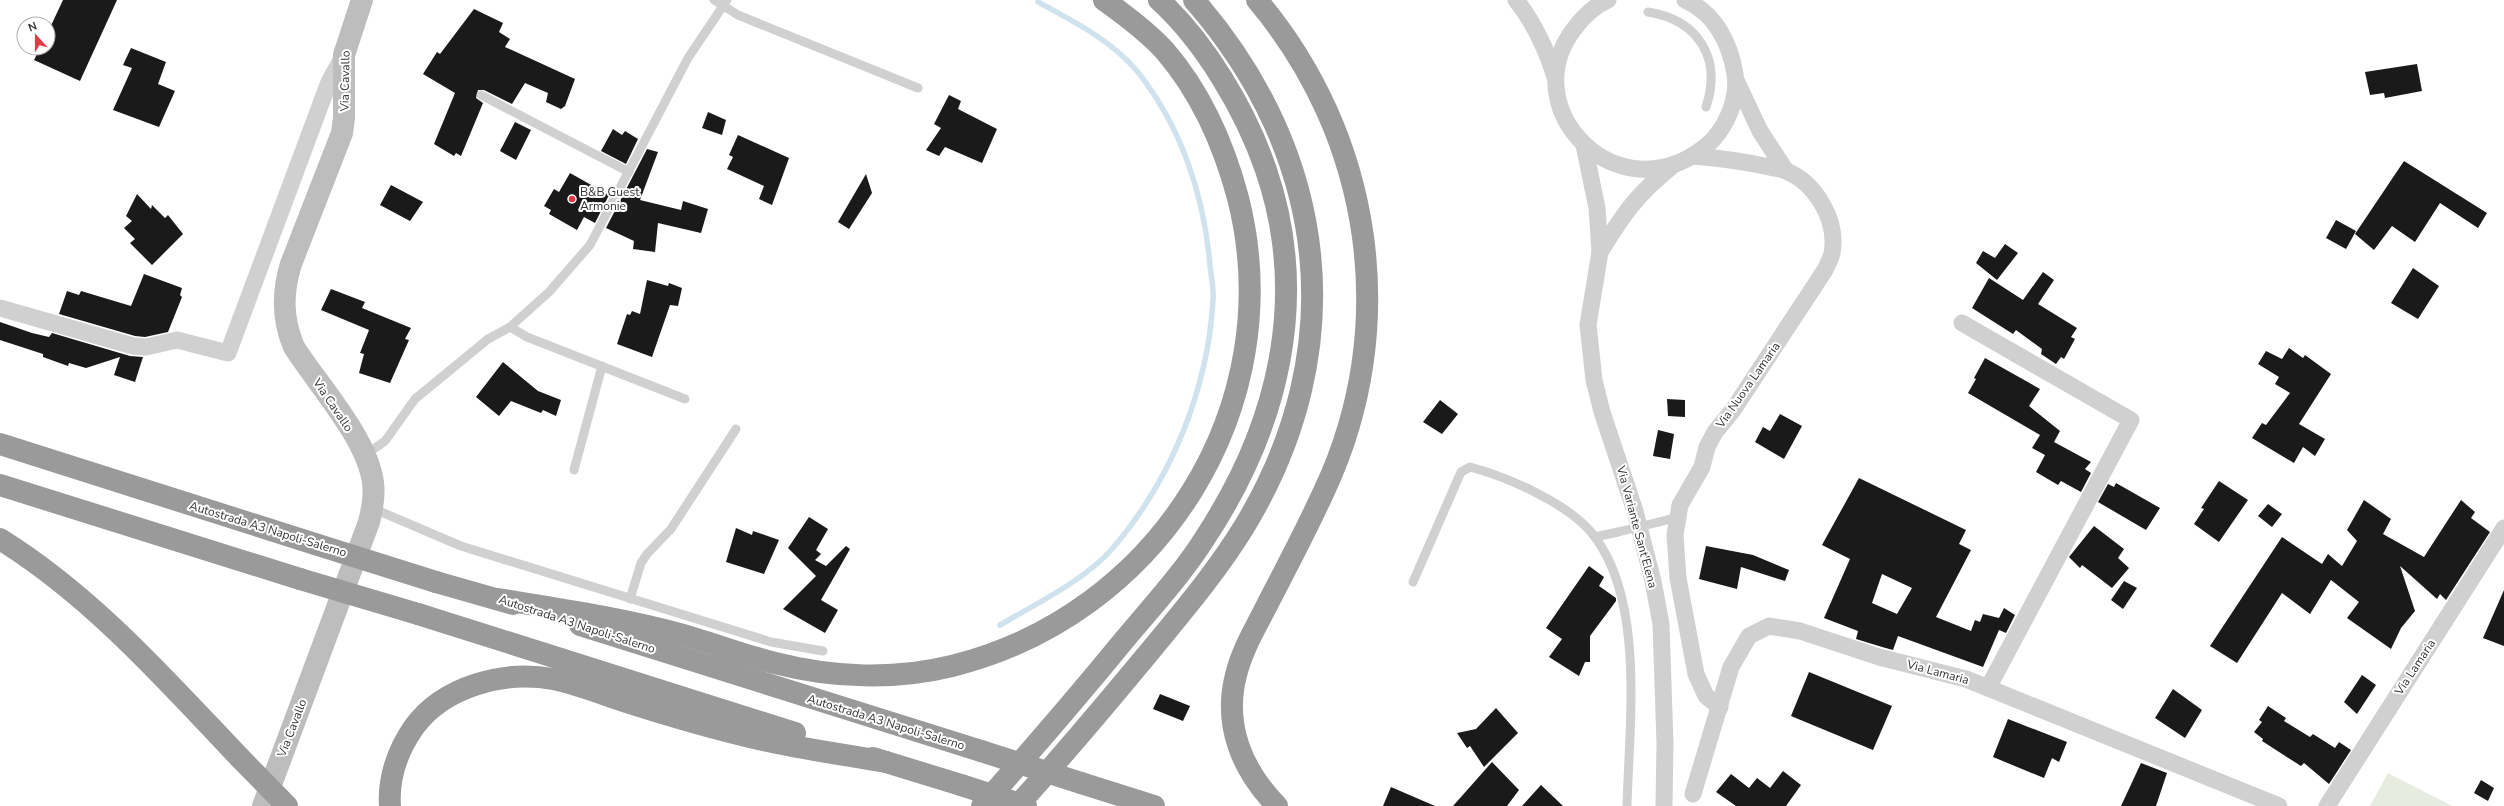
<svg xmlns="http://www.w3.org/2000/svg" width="2504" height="806" viewBox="0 0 2504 806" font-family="'Nunito Sans',sans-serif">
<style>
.park{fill:#e6ecdf}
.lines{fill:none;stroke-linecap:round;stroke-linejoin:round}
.stream{stroke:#cfe2ee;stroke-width:5.5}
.building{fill:#1a1a1a;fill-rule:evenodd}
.lane{stroke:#d0d0d0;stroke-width:9}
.street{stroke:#d0d0d0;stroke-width:17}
.secondary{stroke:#bdbdbd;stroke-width:22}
.highway{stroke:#9a9a9a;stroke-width:22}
.lane-bridge{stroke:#d0d0d0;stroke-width:9}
.highway-bridge{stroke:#9a9a9a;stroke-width:22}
.poi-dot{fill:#e63946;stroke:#fff;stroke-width:1.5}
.labels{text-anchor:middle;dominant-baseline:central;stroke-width:4;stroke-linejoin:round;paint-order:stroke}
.street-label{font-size:12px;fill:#333;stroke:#fff}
.poi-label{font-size:12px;fill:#333;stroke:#fff;text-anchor:start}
</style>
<rect width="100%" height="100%" fill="#fff"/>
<!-- park -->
<polygon class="park" points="2388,773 2452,806 2370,806"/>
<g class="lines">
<!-- stream -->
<path class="stream" d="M1000 625C1036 604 1085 580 1112 549 1171 481 1208 389 1213 300 1214 289 1211 276 1210 265 1204 195 1181 126 1137 71 1111 40 1073 21 1038 2"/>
</g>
<!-- building -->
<g class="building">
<polygon points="63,0 117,0 80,81 34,60 40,48 48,48 48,32"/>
<polygon points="474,9 503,23 499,32 510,39 505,47 575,79 565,106 561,109 546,102 548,93 525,83 512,104 484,90 478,90 476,98 483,103 461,156 456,153 454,156 434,144 455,93 423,74 437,52 440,54"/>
<polygon points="131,48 166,62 158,84 175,91 159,127 113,110 132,68 123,65"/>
<polygon points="2417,64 2422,91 2385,98 2384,93 2370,95 2365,72"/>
<polygon points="949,95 961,101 958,109 997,129 982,163 945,147 939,156 926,150 941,128 934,124"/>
<polygon points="708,112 726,120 722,135 702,128"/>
<polygon points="515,122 531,130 516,160 500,151"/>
<polygon points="613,129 622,135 625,131 638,139 626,164 601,151"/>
<polygon points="738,135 789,158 772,205 759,199 764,186 727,169 733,157 729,155"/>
<polygon points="647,149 658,152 640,200 681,210 683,201 708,209 701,233 658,223 655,252 633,249 634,241 606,228"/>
<polygon points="2404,161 2487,213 2478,228 2440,203 2415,242 2392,226 2374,250 2355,234"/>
<polygon points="570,173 609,195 595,223 584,217 577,230 549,214 551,210 544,206 554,189 559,192"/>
<polygon points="866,174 872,193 849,229 838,222"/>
<polygon points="391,185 423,202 410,221 380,205"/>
<polygon points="137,194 151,209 152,205 165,218 168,215 183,234 152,265 130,243 135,239 124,228 132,221 126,216"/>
<polygon points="2336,220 2356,231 2346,249 2326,238"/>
<polygon points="2005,244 2018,253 1997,280 1976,263 1983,251 1995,258"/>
<polygon points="2413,268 2439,286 2418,319 2391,303"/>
<polygon points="2043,272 2054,280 2038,304 2077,328 2071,337 2075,339 2064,359 2061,357 2056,364 2041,354 2042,349 2016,330 2013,334 1972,308 1989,278 2023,300"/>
<polygon points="144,274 182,288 180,295 182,297 168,332 145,337 135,336 59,314 67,291 79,295 81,291 131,306"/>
<polygon points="647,280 668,286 669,283 682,288 678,306 670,305 652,357 617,344 627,314 630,315 632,311 640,314"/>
<polygon points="331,289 365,302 362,308 411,328 405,339 409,340 390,383 359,373 364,354 360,353 369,330 321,310"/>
<polygon points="0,322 32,333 49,337 52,333 130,356 143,357 135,382 114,375 120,357 86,368 69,363 68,366 43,357 43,354 0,340"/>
<polygon points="2289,348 2303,358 2305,355 2331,374 2299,424 2325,439 2315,456 2303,447 2294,463 2252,438 2262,423 2266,425 2290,393 2275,384 2279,377 2258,364 2266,351 2282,359"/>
<polygon points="1985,358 2040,389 2029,406 2060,431 2054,442 2091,462 2085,469 2091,473 2081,492 2061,481 2058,485 2036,472 2045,455 2032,448 2040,435 1968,393 1976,379 1974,378"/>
<polygon points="503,362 538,391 561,400 556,416 543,410 541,413 511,401 499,416 476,397"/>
<polygon points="1667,399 1685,400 1685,417 1668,416"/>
<polygon points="1440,400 1458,414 1442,434 1423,422"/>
<polygon points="1780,414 1802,426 1784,459 1755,442 1763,427 1770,431"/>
<polygon points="1658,430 1674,434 1670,459 1653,456"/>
<path d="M1859 478 1966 530 1959 544 1971 550 1936 617 1971 631 1975 620 1980 622 1983 614 1999 618 2004 608 2015 615 2006 633 1999 630 1983 667 1898 636 1893 650 1882 647 1856 639 1858 631 1824 618 1850 559 1822 545ZM1882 574 1912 588 1897 614 1872 603Z"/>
<polygon points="2219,481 2248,500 2219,542 2194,524 2204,509 2201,508"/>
<polygon points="2116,483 2160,508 2146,530 2098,502 2108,484 2114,487"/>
<polygon points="2364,500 2391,519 2383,534 2424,557 2461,500 2475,512 2471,518 2490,532 2446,600 2440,594 2437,599 2400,566 2415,611 2401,628 2391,649 2347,618 2359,602 2331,580 2310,614 2282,593 2237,663 2210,646 2282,537 2322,564 2328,554 2342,566 2357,541 2347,530"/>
<polygon points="2268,504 2282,514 2272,527 2258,516"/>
<polygon points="809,517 828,529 816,550 821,554 815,560 826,566 846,546 850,549 821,600 838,610 825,633 783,609 816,576 788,548"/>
<polygon points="2094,526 2124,549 2118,558 2129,568 2112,588 2082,565 2080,568 2069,557"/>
<polygon points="736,528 752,535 753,531 779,540 764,574 726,562"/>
<polygon points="1706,546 1753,555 1789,570 1785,581 1741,567 1737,589 1699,579"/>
<polygon points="1589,566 1604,577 1599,586 1616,598 1616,601 1590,636 1590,662 1585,662 1579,676 1549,657 1562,639 1546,628"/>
<polygon points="2124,581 2137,588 2123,609 2111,600"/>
<polygon points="2504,590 2504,646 2483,638"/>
<polygon points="1809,672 1892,706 1873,750 1791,716"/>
<polygon points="2362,675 2376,685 2357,714 2344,702"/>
<polygon points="2173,689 2202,710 2185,738 2155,718"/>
<polygon points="1160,694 1190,706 1183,721 1153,709"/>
<polygon points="2268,706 2286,718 2284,721 2310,737 2313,734 2335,748 2339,742 2351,750 2329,784 2304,763 2301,766 2262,741 2263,739 2254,732 2262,722 2259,720"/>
<polygon points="1496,708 1518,733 1484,767 1470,746 1467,748 1457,733 1476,729"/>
<polygon points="2008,719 2067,742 2059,762 2052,758 2044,778 1993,757"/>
<polygon points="1492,762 1519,790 1507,806 1453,806"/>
<polygon points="2141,763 2167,773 2156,806 2121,806"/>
<polygon points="1783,771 1801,785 1786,806 1736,806 1716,792 1731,774 1749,788 1757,778 1770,788"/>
<polygon points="2481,780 2494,788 2488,801 2474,793"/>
<polygon points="1541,785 1563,806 1522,806"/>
<polygon points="1391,787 1435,806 1383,806"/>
</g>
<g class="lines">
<!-- lane -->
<g class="lane">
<polyline points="714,0 738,15 918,88"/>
<path d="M1648 12C1699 20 1722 59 1706 107"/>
<polyline points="481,95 629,172"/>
<polyline points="510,327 527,337 685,399"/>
<polyline points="365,455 385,441 415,399 488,339 510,327 549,292 590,245 688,58 727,0"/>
<polyline points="574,470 602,366"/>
<polyline points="372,508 461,546 771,642 823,651"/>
<polyline points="1659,522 1678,517"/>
<polyline points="1595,537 1618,532"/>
<path d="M1413 582 1461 472 1470 467C1508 477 1572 505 1595 537 1645 604 1629 726 1627 806"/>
<polyline points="630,599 641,563 647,554 671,529 736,429"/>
</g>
<!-- street -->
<g class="street">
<path d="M1516 0C1535 24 1546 48 1555 77"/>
<path d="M1608 0C1594 6 1583 17 1574 29 1513 109 1618 216 1705 147 1725 131 1739 100 1735 74 1730 43 1715 13 1685 0"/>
<polyline points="1736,80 1760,131 1786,171"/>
<polyline points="1584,145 1597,208 1600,252 1588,325 1594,380 1602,412 1635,511 1653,581 1661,624 1665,744 1664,806"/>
<path d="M1693 156C1718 158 1741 161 1765 166 1772 168 1780 168 1786 171 1816 183 1838 221 1832 253 1831 259 1827 265 1825 270L1733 410 1715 432 1707 447 1702 467 1680 505 1675 535 1678 578 1696 674 1706 696 1720 707"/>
<path d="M1600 252C1623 215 1636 195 1671 167"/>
<polyline points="0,308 133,346 146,347 177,340 228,353 329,82 344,55"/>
<polyline points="1962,323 2131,420 1988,688"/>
<polyline points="1693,794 1731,667 1749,636 1769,626 1800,631 1879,657 1966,679 2279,806"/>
<polyline points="2327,806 2504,528"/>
</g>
<!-- secondary -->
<path class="secondary" d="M263 806 369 522C372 510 375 496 373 483 368 439 318 385 294 347 282 319 282 293 291 264L342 133 344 118V55L362 0"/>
<!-- highway -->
<g class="highway">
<path d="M1257 0C1372 136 1401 326 1325 489 1307 529 1286 568 1266 607 1255 629 1242 650 1236 675 1223 725 1242 770 1277 806"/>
<polyline points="0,444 315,544"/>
<polyline points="0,485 300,579"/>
<path d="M0 539C92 596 166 680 240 758"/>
<polyline points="436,582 513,604"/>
<path d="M498 599C559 609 621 618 680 634 712 643 743 655 775 663 833 678 895 680 952 666 1158 615 1291 406 1238 198 1224 145 1201 93 1165 51 1148 32 1125 15 1104 0"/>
<polyline points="418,614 795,733"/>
<polyline points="580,625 981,751"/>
<polyline points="873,758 961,785"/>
<polyline points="1081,783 1154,806"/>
<path d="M390 806C388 778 398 750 414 727 444 686 505 670 553 679 582 685 609 697 636 705 674 717 712 728 750 737 794 748 841 754 886 762"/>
<path d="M982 806C1029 753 1075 700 1120 645 1149 610 1181 576 1205 538 1278 427 1310 299 1266 170 1246 111 1205 42 1159 0"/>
<path d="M1017 806C1064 755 1107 703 1151 650 1183 611 1217 571 1244 527 1352 349 1329 155 1194 0"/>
</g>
<!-- lane-bridge -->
<polyline class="lane-bridge" points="1618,532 1659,522"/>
<!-- highway-bridge -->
<g class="highway-bridge">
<polyline points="315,544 436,582"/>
<polyline points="300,579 418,614"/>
<polyline points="981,751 1081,783"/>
<polyline points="240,758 287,806"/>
<polyline points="961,785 1026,806"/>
</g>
</g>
<!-- markers -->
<circle class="poi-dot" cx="572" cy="199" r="4"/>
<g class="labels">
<!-- street labels -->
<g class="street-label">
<text transform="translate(345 81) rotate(-89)">Via Cavallo</text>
<text transform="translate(1748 385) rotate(-55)">Via Nuova Lamaria</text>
<text transform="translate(333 405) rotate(56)">Via Cavallo</text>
<text transform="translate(1637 527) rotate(75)">Via Variante Sant'Elena</text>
<text transform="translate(268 529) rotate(17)">Autostrada A3 Napoli-Salerno</text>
<text transform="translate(577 624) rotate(18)">Autostrada A3 Napoli-Salerno</text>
<text transform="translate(2415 667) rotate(-57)">Via Lamaria</text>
<text transform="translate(1938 672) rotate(15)">Via Lamaria</text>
<text transform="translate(886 722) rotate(17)">Autostrada A3 Napoli-Salerno</text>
<text transform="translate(292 728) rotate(-69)">Via Cavallo</text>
</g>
<!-- poi labels -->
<g class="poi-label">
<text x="580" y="192">B&amp;B Guest<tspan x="580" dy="14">Armonie</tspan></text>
</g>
</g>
<!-- north arrow -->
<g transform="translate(36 36) rotate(339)"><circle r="19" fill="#ffffff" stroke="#adadad"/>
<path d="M0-3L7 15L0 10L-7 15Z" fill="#e63946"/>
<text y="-6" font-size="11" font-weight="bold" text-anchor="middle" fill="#333333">N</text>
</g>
</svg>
